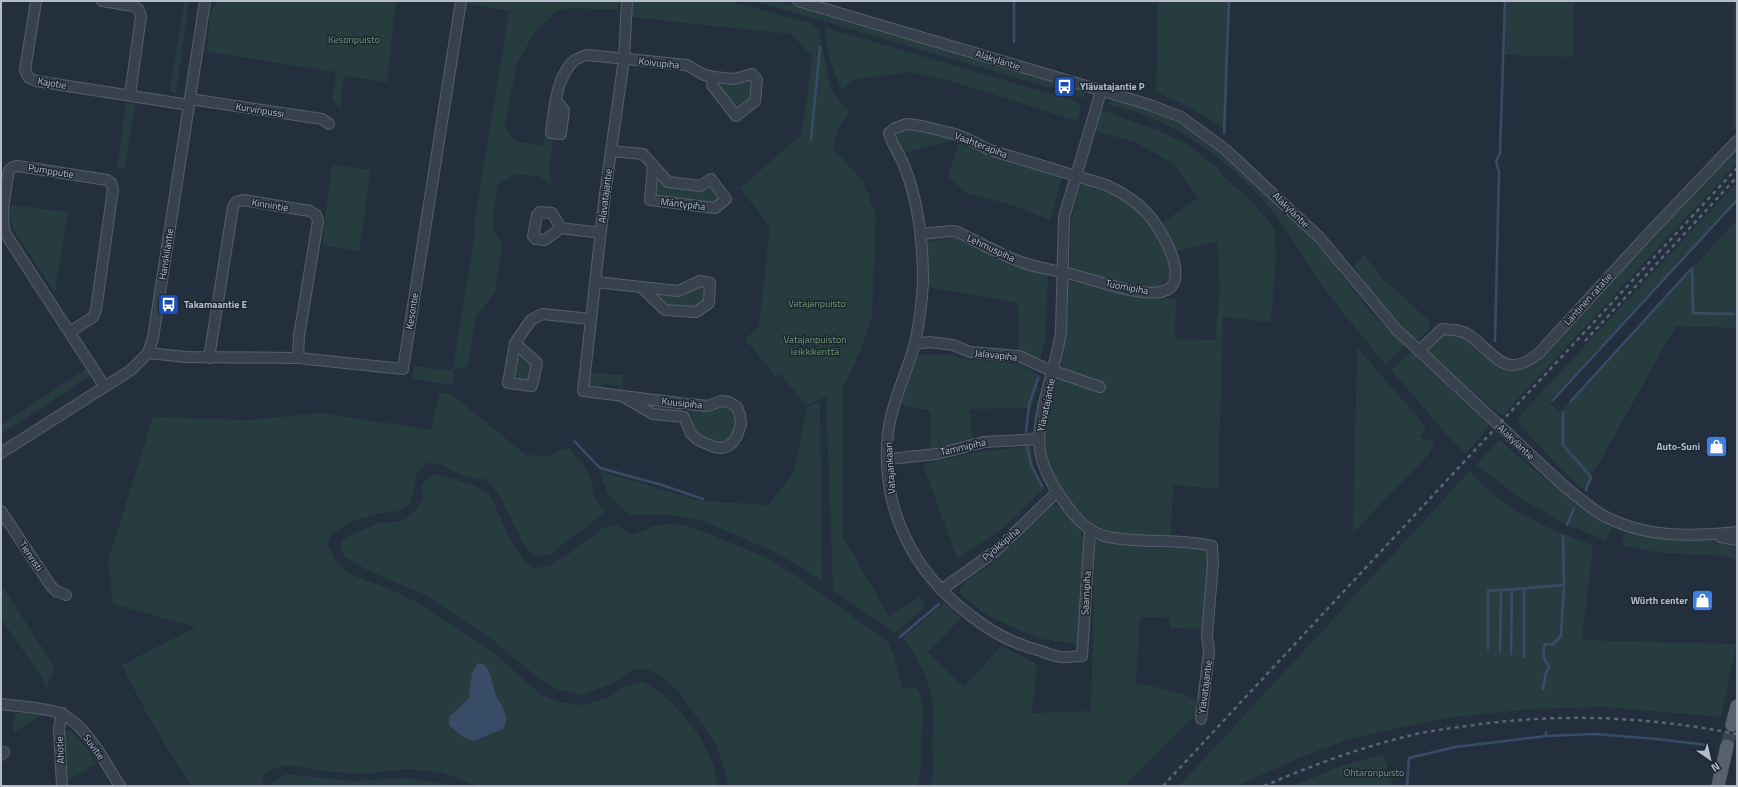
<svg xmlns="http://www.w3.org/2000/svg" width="1738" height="787" viewBox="0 0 1738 787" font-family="'Titillium Web',sans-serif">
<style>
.green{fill:#263c3f}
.water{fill:#394c67}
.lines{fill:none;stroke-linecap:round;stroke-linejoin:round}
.stream{stroke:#394c67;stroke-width:2.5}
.major-tunnel{stroke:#3a4453;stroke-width:13;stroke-dasharray:13 6;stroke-linecap:butt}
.minor-casing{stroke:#565f6c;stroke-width:12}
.major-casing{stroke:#414a57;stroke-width:14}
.minor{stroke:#38414e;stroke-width:10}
.major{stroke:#56606e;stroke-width:13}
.rail{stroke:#5a6575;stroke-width:2.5;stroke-dasharray:4 4;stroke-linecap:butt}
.labels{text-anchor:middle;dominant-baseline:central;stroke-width:3;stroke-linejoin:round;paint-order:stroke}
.park-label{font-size:10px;fill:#6b9a76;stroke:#1d2633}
.street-label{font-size:10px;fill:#b4bcc9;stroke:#1d2633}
.poi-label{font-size:10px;font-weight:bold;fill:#b4bcc9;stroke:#1d2633;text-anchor:start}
</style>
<rect width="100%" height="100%" fill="#242f3e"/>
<!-- green -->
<g class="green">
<polygon points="184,1 189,1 176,93 170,91"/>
<polygon points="217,1 396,1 387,82 344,76 340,109 332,99 336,72 207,52 210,14"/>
<polygon points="468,1 618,1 619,10 572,8 558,10 534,33 516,66 505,126 515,141 543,146 545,135 553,137 549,170 552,185 537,176 516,174 497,185 492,227 502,244 495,291 475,319 468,366 453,370 475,232 474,223 509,11 467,4"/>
<polygon points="633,1 728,1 811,23 819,31 830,85 839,102 850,112 838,129 833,148 864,183 876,216 872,315 860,351 843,388 842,535 889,616 920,597 925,606 895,633 833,590 826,397 806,406 781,374 776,377 745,339 759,327 770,227 740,188 801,135 808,95 812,56 791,34 631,17"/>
<polygon points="754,1 776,1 1077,88 1083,91 1086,98"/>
<polygon points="1158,1 1229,1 1226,129 1183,104 1156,92"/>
<polygon points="1506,1 1574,1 1573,57 1505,55"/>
<polygon points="1734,1 1737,1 1737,126 1733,130"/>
<path d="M826 28 1075 101 1080 104V111L1077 121 948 80 907 72 853 80 842 90C833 71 824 49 826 28Z"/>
<polygon points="749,79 753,82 752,97 738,109 735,108 718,85 720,82"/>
<path d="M1115 99 1143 107 1168 118 1195 133 1219 152 1306 232 1324 252 1369 310 1405 345 1386 365C1365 339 1343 314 1323 287 1308 267 1297 244 1282 224 1251 180 1199 137 1149 117 1136 111 1120 108 1106 103Z"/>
<polygon points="126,103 135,104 125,169 117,168"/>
<path d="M1102 110 1159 131 1187 144 1219 169 1223 176 1251 201 1273 226 1275 230 1276 259 1271 322 1223 317 1218 489 1173 485 1171 537C1150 535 1127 536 1107 530 1077 521 1043 471 1044 439 1045 419 1051 399 1057 379L1061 378 1064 370 1062 362 1067 333 1068 283 1070 281 1134 295 1176 299 1175 339 1215 340 1220 288 1217 241 1177 251 1162 223 1198 198 1173 163 1134 142 1095 131Z"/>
<polygon points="909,130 927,133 953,140 904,153 897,136 901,131"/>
<polygon points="959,143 1017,163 1062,177 1050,220 1015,206 967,193 948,177"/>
<path d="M1737 147V163L1502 416 1429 354C1426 339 1448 331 1460 336 1475 343 1483 358 1496 366 1505 371 1520 372 1529 368Z"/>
<polygon points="332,165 371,170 359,251 322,245"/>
<polygon points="659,179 710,184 719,196 715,202 711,203 654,197 656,180"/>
<polygon points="1737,182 1737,199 1549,402 1560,412 1737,220 1737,328 1676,326 1591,477 1586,490 1575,483 1521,426 1517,419"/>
<path d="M1084 184C1097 189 1110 192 1122 199 1148 213 1167 245 1170 274 1167 281 1161 286 1154 287 1135 289 1094 275 1074 269L1070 267 1071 221 1080 186Z"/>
<polygon points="11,205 68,212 55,293 15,232 9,217"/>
<polygon points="956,238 961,239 1017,267 1046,275 1048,277 1045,340 1040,359 1019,351 1018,303 927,287 926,245 929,241"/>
<polygon points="1364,255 1382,278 1426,318 1430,324 1429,330 1421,338 1416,339 1412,336 1376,298 1354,267"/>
<path d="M702 286 705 288C705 292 706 300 703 304 695 312 674 309 666 304 663 303 661 300 658 297L659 295 663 293Z"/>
<polygon points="1357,347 1426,427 1420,436 1426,441 1432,438 1434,444 1428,455 1353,533"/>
<polygon points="1411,352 1490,426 1466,453 1454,443 1391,370"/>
<polygon points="918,355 951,355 968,360 1000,361 1025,367 1041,376 1031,408 969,409 973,439 930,449 931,411 898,404 915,356"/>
<polygon points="516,356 527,359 533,365 528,380 525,382 519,380 515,375"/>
<polygon points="413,366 454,371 452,385 412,379"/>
<polygon points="86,369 91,375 1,434 1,425"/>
<polygon points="591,373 624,375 622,392 618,392 619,385 601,384 600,390 592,388 589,382"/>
<path d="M439 393H450L526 455 550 456 563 449 569 448 586 468 591 479 595 498 606 512 550 554 537 557 526 548 498 492 487 480 464 476 440 464 426 463 416 474 411 502 399 511 377 514 354 521 332 533 328 545 335 560 350 574 396 592 418 603 463 632 493 652 540 694 559 702 583 705 607 698 625 687 642 681C671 696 703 733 713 765 716 771 716 779 717 786H478L440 772 405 769 363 774 322 771 287 765 271 769 263 776 264 786H192L151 722 122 665 196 627 113 604 108 561 153 417 248 420 320 413 432 430Z"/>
<path d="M820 402 822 581 775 552 698 519 667 515H629C611 499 606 495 600 471L701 501 769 505 794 472 807 407Z"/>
<polygon points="647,403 682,407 681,413 655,411 647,406"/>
<path d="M727 406C742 416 737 425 732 440L719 445 696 434 691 423 692 410Z"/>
<polygon points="1499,440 1572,501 1585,510 1613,526 1606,541 1564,523 1520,498 1476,465"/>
<path d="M1031 446C1032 462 1036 474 1045 488L1000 531 957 559 923 464 978 452Z"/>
<path d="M1470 471C1477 478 1484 486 1492 493 1521 517 1557 533 1593 545L1582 640 1736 644 1721 717 1606 707 1530 709 1453 717 1389 730 1347 740 1306 755 1237 786H1179Z"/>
<path d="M435 474C445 476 483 487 489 494 492 498 494 504 496 508 506 529 514 553 533 568L549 566 566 556 603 528 617 525 633 535 654 526 673 523 697 529 765 557 795 575 887 641 894 655 902 688 915 687 921 696 924 711 921 741 922 764 918 782 914 786H727L726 772 716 744 678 691 659 675 647 669H633L612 684 582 695 559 690 543 681 522 665 494 641 425 595 365 569 353 561 344 556 340 548 341 541 353 534 379 523 403 521 415 511 423 499 421 484Z"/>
<polygon points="1058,505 1080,529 1084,543 1079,643 1077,644 1041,639 988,616 960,594 960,588 965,581 992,564 1048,510 1053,506"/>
<path d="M1629 532C1665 542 1701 537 1737 544V561C1714 551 1690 556 1665 553 1651 552 1636 548 1622 545L1624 535Z"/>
<path d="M1100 538 1148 547 1203 548 1208 557 1202 629 1170 628 1169 618 1140 617 1136 684C1158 687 1178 691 1198 701V713L1125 786H930C935 774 933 756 932 744 932 733 934 723 934 713 931 681 921 664 903 638L944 603 961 618 928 652 964 687 1001 646 1037 664 1032 713 1091 711 1095 542Z"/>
<polygon points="1,585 55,667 46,690 43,680 1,618"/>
<polygon points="14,713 43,714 14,732"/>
<polygon points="66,730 70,730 89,751 96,764 69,780 64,733"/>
<polygon points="1383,754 1393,786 1292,786 1342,766"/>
<polygon points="286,774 352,781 407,778 456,786 272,786 271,783"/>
</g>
<!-- water -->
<polygon class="water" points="478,663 485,665 490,673 496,696 502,706 507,719 503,729 474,741 463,737 449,725 449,717 469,698 472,673"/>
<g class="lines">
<!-- stream -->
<g class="stream">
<polyline points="1014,42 1014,1"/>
<polyline points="1224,133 1229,1"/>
<polyline points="811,140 820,47"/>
<polyline points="1495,341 1499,172 1496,162 1500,153 1505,1"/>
<polyline points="1552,401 1737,200"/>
<polyline points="1571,401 1692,268 1693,313 1734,314"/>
<polyline points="1563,412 1563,445 1591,477 1586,490"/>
<polyline points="1026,432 1029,405 1038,378"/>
<polyline points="574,441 600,468 662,485 703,499"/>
<polyline points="1027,446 1031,465 1042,486"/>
<polyline points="1567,525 1574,508"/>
<polyline points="900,637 939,604"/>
<polyline points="1488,649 1488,591 1564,585"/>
<polyline points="1500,652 1501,591"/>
<polyline points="1511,654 1512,589"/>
<polyline points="1524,657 1524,588"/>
<path d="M1543 689 1546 673 1549 667C1544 659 1542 654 1545 644L1552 645 1561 636 1564 585 1563 536"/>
<polyline points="1546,732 1546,736 1594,734 1657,739 1707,745"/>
<polyline points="1407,786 1409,758 1455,747 1546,736"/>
</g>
<!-- major-tunnel -->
<polyline class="major-tunnel" points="1727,746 1732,725"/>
<defs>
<g id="minor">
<polyline points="36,1 25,70 29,78 36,81 189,105"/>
<polyline points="102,1 133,6 138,9 141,16 130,95"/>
<path d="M798 1 1117 95 1150 105 1181 117 1225 149 1319 237 1396 329 1565 487C1576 496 1587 505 1599 513 1641 538 1690 537 1737 532"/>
<path d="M1101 91 1064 217 1061 332C1056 369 1035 415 1040 451 1043 470 1054 488 1065 503 1076 519 1089 533 1109 537 1143 544 1178 538 1212 546L1213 563 1207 635 1209 652 1201 719"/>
<polyline points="190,99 322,119 329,124"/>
<path d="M556 101 564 110 561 134 551 133C554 111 556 75 575 60 579 58 583 56 587 55L687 65 704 75 714 77 734 79 752 74 757 80 755 101 736 116 712 85 714 77"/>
<polyline points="611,151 643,154 668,182 700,186 711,179 726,199 715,208 650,200 653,165"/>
<polyline points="561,228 552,213 540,212 537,215 533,236 536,239 545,240 561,228 601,233"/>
<path d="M921 234 952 231 958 232C978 242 999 254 1021 262 1037 268 1054 270 1071 274 1095 280 1136 296 1160 292 1196 286 1160 226 1146 212 1135 200 1121 192 1106 185L990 150 966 138 951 133 922 126 907 124 895 128 889 133C892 145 901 156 905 168 919 204 923 244 923 282 922 302 919 324 915 343 907 373 892 401 888 433 880 507 912 571 970 615 992 633 1014 644 1041 651 1047 653 1054 656 1060 657 1067 658 1075 656 1082 656L1090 531"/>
<polyline points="596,282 678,291 700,281 710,283 709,303 696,312 665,310 641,287"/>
<path d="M70 332 93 317 96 310 113 189 111 183 107 180 18 166 13 167 9 170C6 189 0 214 5 233L105 387"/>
<polyline points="515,343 537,363 532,386 508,383 515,343 531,320 542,314 591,319"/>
<polyline points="915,344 930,342 953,345 970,352 1019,356 1045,368 1100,387"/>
<path d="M1419 351 1442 329C1451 330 1461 329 1469 335 1494 352 1504 382 1539 353L1651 231 1737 141"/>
<polyline points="148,353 186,357 298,358 403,369 461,1"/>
<polyline points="209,358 233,207 236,202 243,200 310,211 316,215 318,221 299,336 298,358"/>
<polyline points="622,396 653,414 684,417 691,434 698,440 714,447 722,448 728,446 733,442 737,436 741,424 740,415 737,407 729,402 721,401 708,406 687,404 583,391 605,194 624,59 627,1"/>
<polyline points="1,453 131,370 148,353 153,338 205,1"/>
<polyline points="888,459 937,454 984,442 1039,439"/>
<polyline points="1,511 51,586 56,591 66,595"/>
<polyline points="1721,537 1737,540"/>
<polyline points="941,590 997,550 1057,492"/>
<path d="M1 704C14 706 52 708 62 714 88 727 105 763 120 786"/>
<polyline points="62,713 59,729 62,786"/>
<polyline points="1,755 4,752"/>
</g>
<g id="major">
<polyline points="1732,725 1737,706"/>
<polyline points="1718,786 1727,746"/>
</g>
</defs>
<!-- minor casing -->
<use href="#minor" class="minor-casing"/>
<!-- major casing -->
<use href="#major" class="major-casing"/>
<!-- minor -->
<use href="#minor" class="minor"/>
<!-- major -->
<use href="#major" class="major"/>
<!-- rail -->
<g class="rail">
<polyline points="1585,341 1737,177"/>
<polyline points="1163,786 1737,168"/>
<path d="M1264 786C1315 764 1367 745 1421 733 1441 729 1461 727 1481 724 1569 713 1650 717 1737 734"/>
</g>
</g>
<!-- icons -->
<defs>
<symbol id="bus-square" viewBox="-11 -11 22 22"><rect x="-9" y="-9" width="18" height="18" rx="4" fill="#1a4fb4" stroke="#1d2633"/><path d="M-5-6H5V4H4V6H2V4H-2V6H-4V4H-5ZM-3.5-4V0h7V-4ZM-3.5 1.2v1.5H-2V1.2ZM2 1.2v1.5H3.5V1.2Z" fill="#fff"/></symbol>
<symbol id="shop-square" viewBox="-11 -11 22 22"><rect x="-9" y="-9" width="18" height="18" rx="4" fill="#3f7fe0" stroke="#1d2633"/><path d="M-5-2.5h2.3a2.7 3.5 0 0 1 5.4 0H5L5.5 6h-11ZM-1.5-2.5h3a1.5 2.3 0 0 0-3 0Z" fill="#fff"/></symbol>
</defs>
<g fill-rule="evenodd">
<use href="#bus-square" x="1052" y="74" width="25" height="25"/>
<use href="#bus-square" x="156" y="292" width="25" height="25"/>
<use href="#shop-square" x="1704" y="434" width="25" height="25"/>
<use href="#shop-square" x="1690" y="588" width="25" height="25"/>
</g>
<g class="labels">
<!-- park labels -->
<g class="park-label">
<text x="354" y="39">Kesonpuisto</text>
<text x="817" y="303">Vatajanpuisto</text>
<text x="815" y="339">Vatajanpuiston<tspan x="815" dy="12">leikkikenttä</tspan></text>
<text x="1374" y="772">Ohtaronpuisto</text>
</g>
<!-- street labels -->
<g class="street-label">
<text transform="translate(998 60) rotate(17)">Alakyläntie</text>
<text transform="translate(659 63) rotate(6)">Koivupiha</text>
<text transform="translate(52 83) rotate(10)">Kajotie</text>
<text transform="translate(260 110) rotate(9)">Kurvinpussi</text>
<text transform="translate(981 145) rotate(21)">Vaahterapiha</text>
<text transform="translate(51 171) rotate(9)">Pumpputie</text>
<text transform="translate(605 196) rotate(-83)">Alavatajantie</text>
<text transform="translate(683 204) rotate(7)">Mäntypiha</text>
<text transform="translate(270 205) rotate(9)">Kinnintie</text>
<text transform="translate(1291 210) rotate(44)">Alakyläntie</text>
<text transform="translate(991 248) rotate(25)">Lehmuspiha</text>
<text transform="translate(166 254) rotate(-81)">Hanskilantie</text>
<text transform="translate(1127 287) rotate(11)">Tuomipiha</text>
<text transform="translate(1588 299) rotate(-48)">Läntinen ratatie</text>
<text transform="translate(412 311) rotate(-81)">Kesontie</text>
<text transform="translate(996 355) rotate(6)">Jalavapiha</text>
<text transform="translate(682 403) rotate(6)">Kuusipiha</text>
<text transform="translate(1046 405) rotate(-78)">Ylävatajantie</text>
<text transform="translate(1516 442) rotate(43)">Alakyläntie</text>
<text transform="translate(963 447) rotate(-13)">Tammipiha</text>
<text transform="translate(890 468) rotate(-94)">Vatajankaari</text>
<text transform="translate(1001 544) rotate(-41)">Pyökkipiha</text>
<text transform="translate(31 556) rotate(56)">Tienristi</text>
<text transform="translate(1086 593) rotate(-87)">Saarnipiha</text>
<text transform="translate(1205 687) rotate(-83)">Ylävatajantie</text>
<text transform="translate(94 747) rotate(54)">Suvitie</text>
<text transform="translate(60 750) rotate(-93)">Ahotie</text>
</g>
<!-- poi labels -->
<g class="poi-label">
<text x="1080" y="86">Ylävatajantie P</text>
<text x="184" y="304">Takamaantie E</text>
<text x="1700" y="446" text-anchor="end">Auto-Suni</text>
<text x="1688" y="600" text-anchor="end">Würth center</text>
</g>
</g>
<!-- border -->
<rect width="1738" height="787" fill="none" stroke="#b4bcc9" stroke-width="4"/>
<!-- north arrow -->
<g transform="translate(1710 759) rotate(146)" stroke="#1d2633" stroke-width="3" paint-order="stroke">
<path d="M0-3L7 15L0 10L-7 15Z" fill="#b4bcc9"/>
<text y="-6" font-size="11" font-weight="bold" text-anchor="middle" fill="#b4bcc9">N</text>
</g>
</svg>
